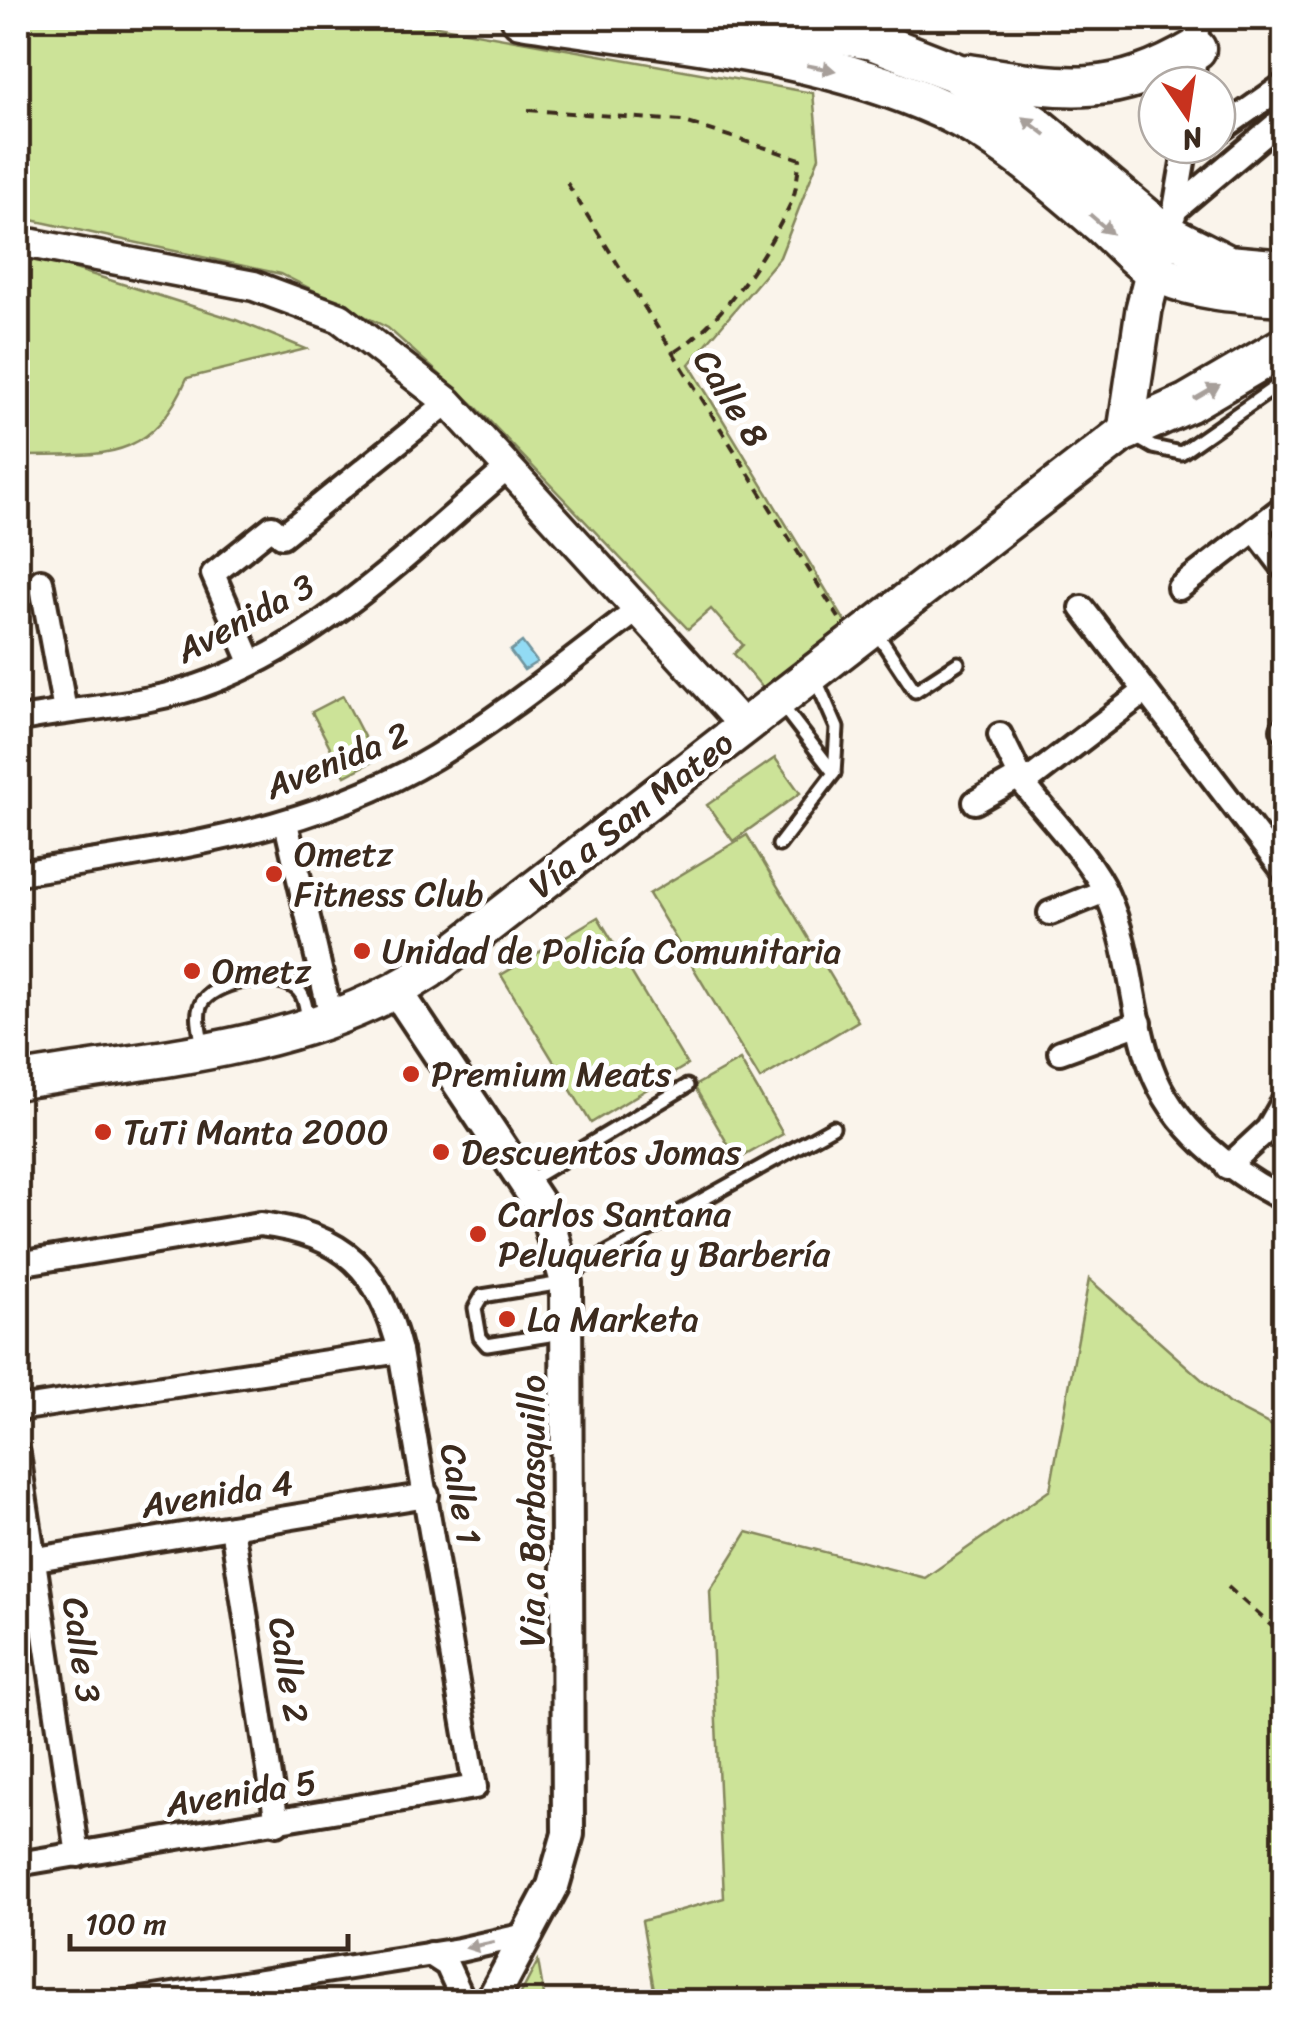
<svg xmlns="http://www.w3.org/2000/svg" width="1302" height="2019" viewBox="0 0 1302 2019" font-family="Sriracha,sans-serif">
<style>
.green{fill:#cce398;stroke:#84865b;stroke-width:2.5}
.water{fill:#92dbf4;stroke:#6f949e;stroke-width:2.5}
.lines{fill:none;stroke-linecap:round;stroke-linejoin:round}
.service-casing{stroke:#3b2a1e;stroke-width:19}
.minor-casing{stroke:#3b2a1e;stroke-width:30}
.tertiary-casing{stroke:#3b2a1e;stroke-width:35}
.secondary-casing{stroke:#3b2a1e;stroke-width:38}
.primary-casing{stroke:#3b2a1e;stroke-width:42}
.trunk-casing{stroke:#3b2a1e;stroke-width:45}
.path{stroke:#3b2a1e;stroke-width:4;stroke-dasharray:10 8;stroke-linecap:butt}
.service{stroke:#fff;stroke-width:11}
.minor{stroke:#fff;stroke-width:22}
.tertiary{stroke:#fff;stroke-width:28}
.secondary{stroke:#fff;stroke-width:30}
.primary{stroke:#fff;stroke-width:35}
.trunk{stroke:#fff;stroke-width:38}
.oneway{fill:#a79f9a}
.poi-dot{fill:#c8321e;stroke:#fff;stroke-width:4}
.labels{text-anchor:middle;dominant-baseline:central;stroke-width:10;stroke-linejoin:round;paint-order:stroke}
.street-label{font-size:35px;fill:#3b2a1e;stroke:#fff}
.poi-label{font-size:35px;fill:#3b2a1e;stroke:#fff;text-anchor:start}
</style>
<rect width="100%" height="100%" fill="#faf4eb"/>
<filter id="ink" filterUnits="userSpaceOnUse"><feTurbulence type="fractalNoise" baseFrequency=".01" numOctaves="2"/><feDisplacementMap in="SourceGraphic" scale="20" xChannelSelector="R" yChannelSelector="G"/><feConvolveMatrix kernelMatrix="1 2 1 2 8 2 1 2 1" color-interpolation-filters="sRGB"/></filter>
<g filter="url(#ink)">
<!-- green -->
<g class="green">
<polygon points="18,18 392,18 813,93 819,157 780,257 689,364 846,623 763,688 734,654 743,645 711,609 688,629 475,406 388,328 281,274 18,217"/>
<path d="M18 251 236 320 306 349 187 378C149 466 100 454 18 456Z"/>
<polygon points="343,696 376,760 345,776 312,712"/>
<polygon points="775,758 800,793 733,841 707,805"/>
<polygon points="747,835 858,1021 760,1079 649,894"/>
<polygon points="598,917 687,1065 591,1123 501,975"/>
<polygon points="740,1060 783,1134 737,1160 694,1086"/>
<polygon points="1089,1279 1228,1403 1284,1432 1284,2001 656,2001 642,1921 724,1898 710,1591 747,1532 925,1578 1050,1490"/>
<polygon points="538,1961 545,2001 517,2001"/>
</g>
<!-- water -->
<polygon class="water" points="522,642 537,662 524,670 510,651"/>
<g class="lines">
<defs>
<g id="service">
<polyline points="1134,436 1153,447 1181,453 1284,381"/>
<polyline points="874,629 915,691 958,663"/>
<polyline points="816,680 837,728 834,773"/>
<polyline points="779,845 834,773 780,703"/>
<path d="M203 1047C201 1033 194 1013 203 1001 220 979 279 971 298 990 306 998 306 1010 308 1020"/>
<polyline points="528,1181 687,1086"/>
<polyline points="565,1271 580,1268 833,1127"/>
<polyline points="562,1283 482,1296 475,1308 480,1337 487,1345 562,1333"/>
</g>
<g id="minor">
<polyline points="1192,85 1198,18"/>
<polyline points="1217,132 1284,85"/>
<polyline points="1175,210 1284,118"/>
<polyline points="1174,215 1186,145"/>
<polyline points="1255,530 1284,568"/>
<polyline points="41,581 65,711"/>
<polyline points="1179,588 1284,507"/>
<polyline points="1082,608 1284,871"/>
<polyline points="251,662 213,574 272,527 282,536 448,402"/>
<path d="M1145 691 1024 784C1050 819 1089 856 1107 895 1132 950 1131 1011 1151 1067 1173 1128 1229 1171 1284 1199"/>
<path d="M27 718C88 707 155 704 213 681 326 638 417 545 508 468"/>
<polyline points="1283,729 1284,728"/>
<polyline points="1000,735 1024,784"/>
<polyline points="975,802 1019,777"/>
<polyline points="286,823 332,1021"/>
<path d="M18 873C160 851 309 833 435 757 506 714 572 659 639 609"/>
<polyline points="1050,913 1105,891"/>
<polyline points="1060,1052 1140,1023"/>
<polyline points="1227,1167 1268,1129 1284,1101"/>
<path d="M18 1264 260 1224C344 1234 380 1270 400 1351L475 1787 18 1864"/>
<polyline points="18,1409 400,1351"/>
<polyline points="18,1454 78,1855"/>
<polyline points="232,1527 277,1823"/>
<polyline points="18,1562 427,1495"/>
<polyline points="430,1954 447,1965 464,2002"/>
<polyline points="128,2002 459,1950 530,1934"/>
</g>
<polyline id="tertiary" points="18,241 254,286 340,318 448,402 744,726"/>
<polyline id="secondary" points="397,991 547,1216 566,1282 568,1834 553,1886 491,2002"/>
<path id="primary" d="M18 1081C158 1057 308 1050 430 970L1126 431 1144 309 1161 242"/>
<g id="trunk">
<path d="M521 18C662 41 810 49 942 109 1001 136 1052 182 1101 224 1120 241 1142 267 1165 276 1203 292 1244 293 1284 296"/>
<polyline points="737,18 872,40 954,72 1035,125 1163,232 1228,265 1284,270"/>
<path d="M968 74C1063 89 1110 100 1196 49"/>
<polyline points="1126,431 1188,403 1284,347"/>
</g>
</defs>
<!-- service casing -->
<use href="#service" class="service-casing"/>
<!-- minor casing -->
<use href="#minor" class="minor-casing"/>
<!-- tertiary casing -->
<use href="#tertiary" class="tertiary-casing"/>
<!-- secondary casing -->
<use href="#secondary" class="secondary-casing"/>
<!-- primary casing -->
<use href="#primary" class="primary-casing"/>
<!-- trunk casing -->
<use href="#trunk" class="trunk-casing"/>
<!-- path -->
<g class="path">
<path d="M528 110 682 121 800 159C797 174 797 192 790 205 764 258 723 322 673 353"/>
<polyline points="567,183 839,618"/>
<polyline points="1228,1587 1284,1637"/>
<polyline points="1281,1633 1284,1662"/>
<polyline points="862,1993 864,2002"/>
</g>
<!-- service -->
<use href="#service" class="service"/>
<!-- minor -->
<use href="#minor" class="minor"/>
<!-- tertiary -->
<use href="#tertiary" class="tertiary"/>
<!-- secondary -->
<use href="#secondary" class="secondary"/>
<!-- primary -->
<use href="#primary" class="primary"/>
<!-- trunk -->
<use href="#trunk" class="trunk"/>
</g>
<!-- one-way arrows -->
<defs><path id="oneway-solid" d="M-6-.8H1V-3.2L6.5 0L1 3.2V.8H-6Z" transform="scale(2.5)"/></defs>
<g class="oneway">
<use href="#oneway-solid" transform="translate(821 68) rotate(11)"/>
<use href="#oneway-solid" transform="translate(1034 126) rotate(-143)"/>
<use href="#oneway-solid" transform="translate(1101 224) rotate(41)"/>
<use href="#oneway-solid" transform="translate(1207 392) rotate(-30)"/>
<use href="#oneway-solid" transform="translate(480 1945) rotate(168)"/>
</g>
</g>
<!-- markers -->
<g class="poi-dot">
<circle cx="274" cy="874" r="10"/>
<circle cx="362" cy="951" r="10"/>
<circle cx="192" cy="971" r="10"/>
<circle cx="411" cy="1074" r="10"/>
<circle cx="103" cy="1132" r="10"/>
<circle cx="441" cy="1152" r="10"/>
<circle cx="478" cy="1234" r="10"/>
<circle cx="507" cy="1319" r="10"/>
</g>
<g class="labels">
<!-- street labels -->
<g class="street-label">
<text transform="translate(731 398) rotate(58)">Calle 8</text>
<text transform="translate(245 618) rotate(-28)">Avenida 3</text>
<text transform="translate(337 760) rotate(-22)">Avenida 2</text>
<text transform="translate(631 814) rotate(-38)">Vía a San Mateo</text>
<text transform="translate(217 1494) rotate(-9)">Avenida 4</text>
<text transform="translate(461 1494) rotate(80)">Calle 1</text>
<text transform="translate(532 1511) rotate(-90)">Via a Barbasquillo</text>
<text transform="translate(82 1650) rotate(82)">Calle 3</text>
<text transform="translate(289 1670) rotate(81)">Calle 2</text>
<text transform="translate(241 1793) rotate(-9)">Avenida 5</text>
</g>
<!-- poi labels -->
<g class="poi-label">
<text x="294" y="854">Ometz<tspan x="294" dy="40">Fitness Club</tspan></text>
<text x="382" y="951">Unidad de Policía Comunitaria</text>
<text x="212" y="971">Ometz</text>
<text x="431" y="1074">Premium Meats</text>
<text x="123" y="1132">TuTi Manta 2000</text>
<text x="461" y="1152">Descuentos Jomas</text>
<text x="498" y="1214">Carlos Santana<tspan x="498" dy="40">Peluquería y Barbería</tspan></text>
<text x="527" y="1319">La Marketa</text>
</g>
</g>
<!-- margin -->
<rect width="1302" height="2019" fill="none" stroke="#fff" stroke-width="60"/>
<rect x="30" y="30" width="1242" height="1959" fill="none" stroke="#3b2a1e" stroke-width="4" filter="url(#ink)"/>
<!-- north arrow -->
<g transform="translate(1187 115) rotate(167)"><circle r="48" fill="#ffffff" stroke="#b1aaa5" stroke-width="2.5"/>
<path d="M0-8L18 38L0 25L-18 38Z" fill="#c8321e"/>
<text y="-15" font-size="28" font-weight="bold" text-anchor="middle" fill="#3b2a1e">N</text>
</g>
<!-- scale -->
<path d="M70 1934v15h278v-15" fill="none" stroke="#3b2a1e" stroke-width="5"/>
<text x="85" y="1934" font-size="30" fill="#3b2a1e" stroke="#ffffff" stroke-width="8" paint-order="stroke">100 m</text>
</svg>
